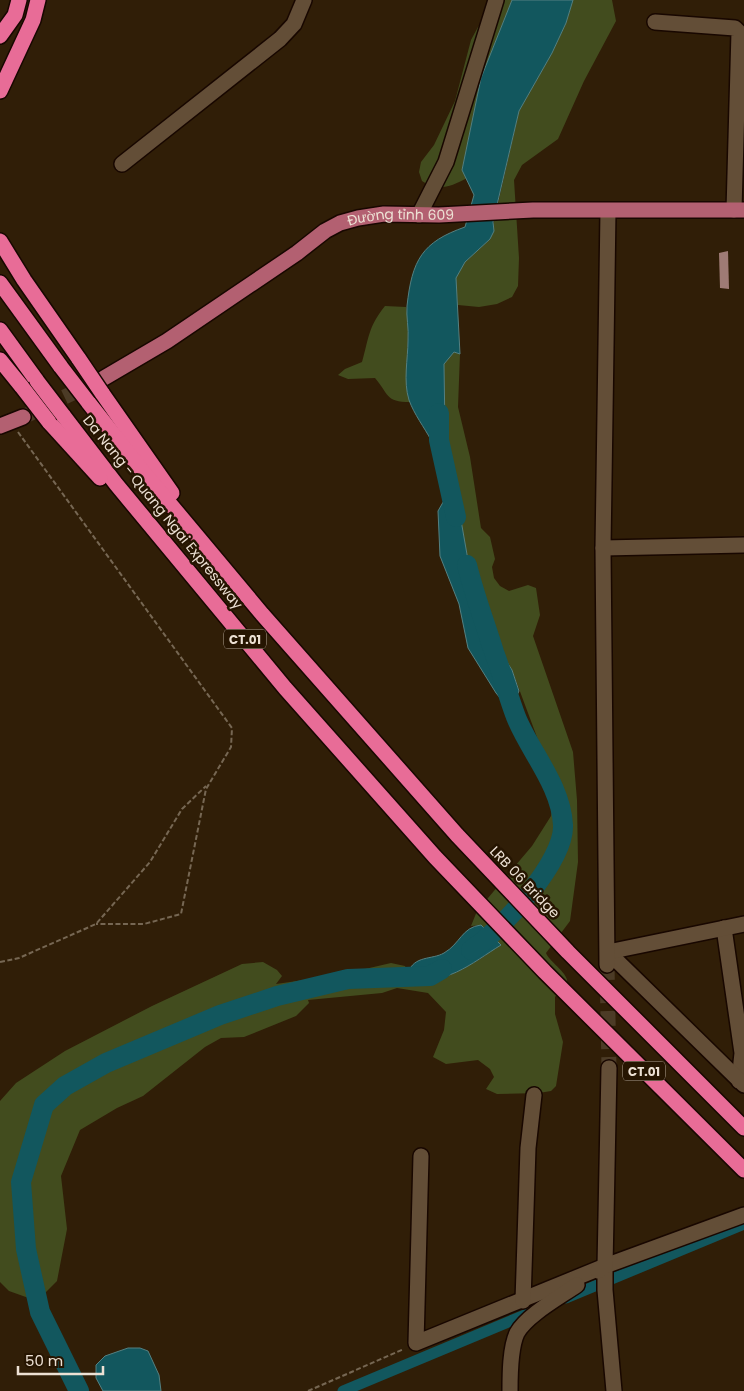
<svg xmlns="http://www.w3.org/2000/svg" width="744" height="1391" viewBox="0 0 744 1391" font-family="Poppins,sans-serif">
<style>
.green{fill:#424c1e}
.water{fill:#12575e;stroke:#548081}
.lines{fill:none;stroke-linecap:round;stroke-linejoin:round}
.canal{stroke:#12575e;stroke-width:11}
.river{stroke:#12575e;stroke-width:20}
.building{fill:#9e7b75}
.minor-tunnel{stroke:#4c3b26;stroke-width:15;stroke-dasharray:15 8;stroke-linecap:butt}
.major-tunnel{stroke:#4c3b26;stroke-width:15;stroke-dasharray:15 8;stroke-linecap:butt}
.minor-casing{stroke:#180700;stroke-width:18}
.major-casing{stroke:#180700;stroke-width:18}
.highway-casing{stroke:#180700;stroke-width:18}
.path{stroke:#766753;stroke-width:2;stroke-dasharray:5 2.5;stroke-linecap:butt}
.minor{stroke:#634e37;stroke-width:15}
.major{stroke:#b36071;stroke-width:15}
.highway{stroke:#e86c97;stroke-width:15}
.highway-bridge-casing{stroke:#180700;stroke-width:18;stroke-linecap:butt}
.highway-bridge{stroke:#e86c97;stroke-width:15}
.labels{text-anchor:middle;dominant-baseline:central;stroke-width:5;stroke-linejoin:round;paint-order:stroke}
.shield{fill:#261501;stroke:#b1a495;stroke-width:1}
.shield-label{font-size:12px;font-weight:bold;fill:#ede1d4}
.street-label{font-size:14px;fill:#ede1d4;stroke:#261501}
</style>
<rect width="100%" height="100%" fill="#301e07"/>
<!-- green -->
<g class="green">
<path d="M505 0H512L481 78 462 170 467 178C450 187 438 192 422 181L419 172 421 162 434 145 455 101 471 40 478 27Z"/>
<polygon points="573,0 612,0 616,21 584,81 558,139 522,165 514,180 519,258 518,286 512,297 497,304 479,307 458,305 455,278 465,262 490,239 519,111 552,53 566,23"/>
<path d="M385 306 406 307C412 339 402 371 410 402 385 402 389 394 375 378L348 379 338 375 345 369 362 362C369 338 368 327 385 306Z"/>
<path d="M454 352 460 354 458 407 470 457 481 528 490 537 495 559 492 567 494 578 500 586 509 591 528 585 536 588 540 615 533 636 573 752 577 800 578 862 570 921 546 953C549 962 573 976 566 985 563 989 559 992 555 997V1014L563 1042 556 1086 551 1091 539 1093 497 1094 486 1089 494 1077 490 1069 478 1060 446 1064 433 1057 444 1030 446 1012 428 993 397 988 382 993 308 1000 309 1003 296 1016 244 1037 221 1038 205 1047 143 1096 117 1108 80 1130 61 1176 67 1229 57 1281 37 1301 9 1291 0 1282V1101L16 1083 65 1051 152 1006 242 964 263 962 277 970 282 976 276 984 339 975 391 963 405 966 408 973C435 988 463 970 486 955L481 925 471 926 477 911 532 846 551 816 555 792 563 807 512 670 478 617 445 433 444 364Z"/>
</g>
<!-- water -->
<g class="water">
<path d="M512 0H573L566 23 552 53 519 111 493 222 494 231 490 239 465 262 456 278 460 354 454 352 444 364 445 433 439 440H431C424 427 414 414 409 400 403 381 408 359 408 340 409 329 406 316 407 306 412 260 422 242 465 227L474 195 462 170 481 78Z"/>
<polygon points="455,486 478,617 512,670 519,691 512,706 505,704 496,693 468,648 459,604 440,556 438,511 450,490"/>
<path d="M481 925 501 945C473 962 441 991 408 973 414 955 432 960 444 953 460 944 462 927 481 925Z"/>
<polygon points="128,1348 140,1348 148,1351 159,1375 161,1391 103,1391 96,1378 96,1365 105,1356"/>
</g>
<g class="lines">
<!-- canal -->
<g class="canal">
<polyline points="566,1298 744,1224"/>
<polyline points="343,1391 532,1312"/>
</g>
<!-- river -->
<g class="river">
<polyline points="439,413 439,440 456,517"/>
<path d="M467 565C474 594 485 623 494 652 502 673 508 696 516 717 530 752 561 785 563 825 565 861 501 931 471 950"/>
<polyline points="79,1391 40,1312 26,1249 21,1182 44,1105 65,1086 106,1063 220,1015 277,996 348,979 430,976 442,969"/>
</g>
</g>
<!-- building -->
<polygon class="building" points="728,251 729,289 720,288 719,253"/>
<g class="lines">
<!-- minor-tunnel -->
<polyline class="minor-tunnel" points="607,965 609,1068"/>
<!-- major-tunnel -->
<polyline class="major-tunnel" points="23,417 104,378"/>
<defs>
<g id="minor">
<polyline points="655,22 735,28 739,32 734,210"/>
<polyline points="122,164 280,39 294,24 304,0"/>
<polyline points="419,215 446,162 496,0"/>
<polyline points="603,548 744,545"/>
<polyline points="724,928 742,1053 739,1081"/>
<polyline points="608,952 744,1085"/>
<polyline points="608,952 744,924"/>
<polyline points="607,965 603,548 608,211"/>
<polyline points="421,1156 416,1343 605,1266 744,1215"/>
<polyline points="605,1266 605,1290 614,1391"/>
<polyline points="598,1271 605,1266 609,1068"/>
<polyline points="523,1301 528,1148 534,1095"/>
<path d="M510 1391C510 1374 510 1348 517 1333 527 1315 560 1297 577 1285"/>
</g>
<g id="major">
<path id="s1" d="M104 378 167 341 297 253 325 231 340 223 358 218 384 214 439 215 533 210H744"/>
<polyline points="0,426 23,417"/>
</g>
<g id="highway">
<polyline points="0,36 15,15 19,0"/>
<polyline points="0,91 33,20 38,0"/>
<polyline points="0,241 24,280 79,359"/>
<polyline points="0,283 61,367"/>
<polyline points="0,330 37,381"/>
<polyline points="0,360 22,387"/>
<polyline points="102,393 172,493"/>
<polyline points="88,402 140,468 262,614 457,835 568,952 744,1128"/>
<polyline points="63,415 116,484 285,688 435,857 545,972 744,1170"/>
<polyline points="49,422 100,478"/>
</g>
</defs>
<!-- minor casing -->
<use href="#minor" class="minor-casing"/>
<!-- major casing -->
<use href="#major" class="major-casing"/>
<!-- highway casing -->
<use href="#highway" class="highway-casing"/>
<!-- path -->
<g class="path">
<polyline points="18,432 232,728 231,747 206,789 181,914 144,924 96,924"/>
<polyline points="0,962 19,958 96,924 150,862 182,809 206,786"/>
<polyline points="308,1391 404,1349"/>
</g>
<!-- minor -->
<use href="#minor" class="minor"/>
<!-- major -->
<use href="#major" class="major"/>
<!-- highway -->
<use href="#highway" class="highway"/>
<defs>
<g id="highway-bridge">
<polyline points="79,359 102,393"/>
<polyline points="61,367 88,402"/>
<polyline points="37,381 63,415"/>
<polyline points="22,387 49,422"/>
</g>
</defs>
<!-- highway-bridge casing -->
<use href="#highway-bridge" class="highway-bridge-casing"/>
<!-- highway-bridge -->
<use href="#highway-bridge" class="highway-bridge"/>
</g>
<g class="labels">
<!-- shield labels -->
<g class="shield">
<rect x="224" y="629.5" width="42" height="19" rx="4"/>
<rect x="623" y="1061.5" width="42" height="19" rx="4"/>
</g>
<g class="shield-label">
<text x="245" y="639">CT.01</text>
<text x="644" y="1071">CT.01</text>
</g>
<!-- street labels -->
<g class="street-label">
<text stroke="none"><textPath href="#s1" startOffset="344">Đường tỉnh 609</textPath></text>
<text transform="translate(163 512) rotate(51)">Da Nang - Quang Ngai Expressway</text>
<text transform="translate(525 882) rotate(46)">LRB 06 Bridge</text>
</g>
</g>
<!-- scale -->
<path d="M18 1366v8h85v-8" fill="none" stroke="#ede1d4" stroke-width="2.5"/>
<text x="25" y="1366" font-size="15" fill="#ede1d4" stroke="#261501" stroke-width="4" paint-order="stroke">50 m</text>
</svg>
